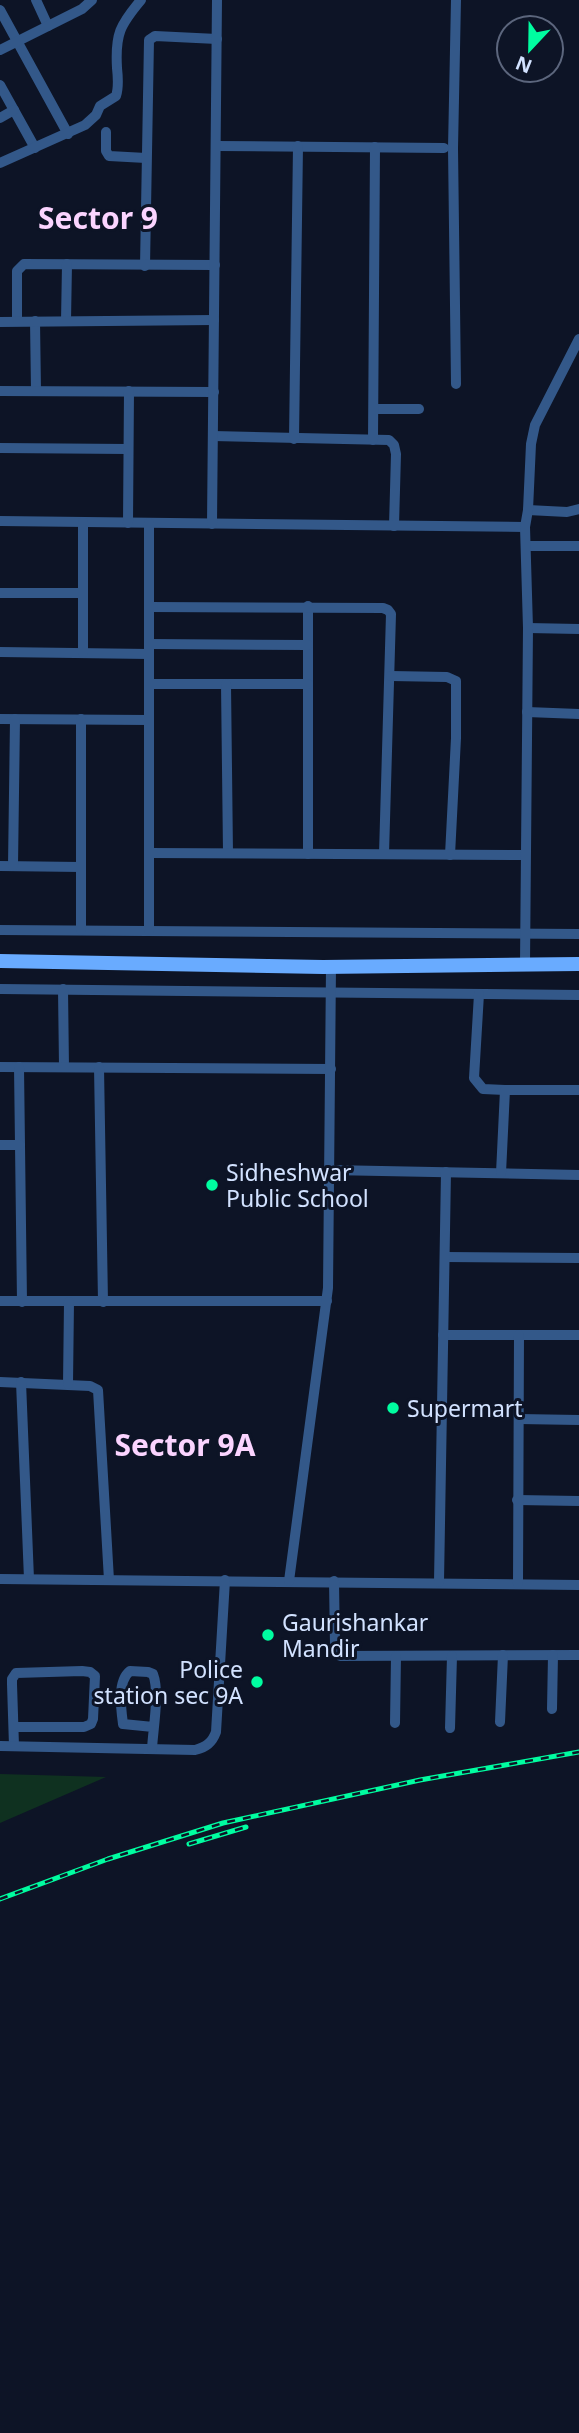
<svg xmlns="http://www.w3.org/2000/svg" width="579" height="2433" viewBox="0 0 579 2433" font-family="'Noto Sans',sans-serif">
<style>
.green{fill:#0f3120}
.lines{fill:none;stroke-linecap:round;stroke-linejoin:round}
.street{stroke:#335889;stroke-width:10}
.secondary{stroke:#69abff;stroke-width:14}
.rail-casing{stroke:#00fda0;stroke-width:5}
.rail{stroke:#0d1426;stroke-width:2.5;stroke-dasharray:8;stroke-linecap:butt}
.poi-dot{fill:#00fda0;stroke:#0d1426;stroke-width:2.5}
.labels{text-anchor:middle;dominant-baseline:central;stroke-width:6;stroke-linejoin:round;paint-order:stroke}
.poi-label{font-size:23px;fill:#d2e2ff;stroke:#0d1426;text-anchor:start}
.district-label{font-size:30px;font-weight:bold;fill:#fbd4ff;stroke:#0d1426}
</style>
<rect width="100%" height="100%" fill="#0d1426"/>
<!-- green -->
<polygon class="green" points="0,1774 106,1777 0,1823"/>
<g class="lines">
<!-- street -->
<g class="street">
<polyline points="36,0 48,26"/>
<polyline points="456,0 453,148 456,384"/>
<polyline points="0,10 68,134"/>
<polyline points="0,50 82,9 92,0"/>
<polyline points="0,85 35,148"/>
<polyline points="0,118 14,110"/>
<polyline points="106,132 106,151 109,156 146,158"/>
<polyline points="216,146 444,148"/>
<path d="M0 163 85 125 96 115 100 106 116 96C119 87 118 77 117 68 115 34 120 25 141 0"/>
<polyline points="145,266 149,40 155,36 217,39"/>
<polyline points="17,321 17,271 24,264 215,265"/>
<polyline points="35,321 36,391"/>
<polyline points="66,321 67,264"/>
<polyline points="0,322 214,320"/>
<polyline points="0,391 214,392"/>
<polyline points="374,409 419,409"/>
<polyline points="213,436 389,440 394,445 396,454 394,526"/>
<polyline points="294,439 298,146"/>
<polyline points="373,440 375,147"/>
<polyline points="0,448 128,449"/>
<polyline points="528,510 567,512 579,509"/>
<polyline points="0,521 525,527"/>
<polyline points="128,523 129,391"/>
<polyline points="212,524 217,0"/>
<polyline points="526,546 579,546"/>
<polyline points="0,593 83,593"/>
<polyline points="308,606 308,854"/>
<polyline points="149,607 383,608 388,610 391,614 384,854"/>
<polyline points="528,628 579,629"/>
<polyline points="149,644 308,645"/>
<polyline points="0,652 149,654"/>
<polyline points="83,653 83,522"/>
<polyline points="391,676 447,677 456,681 456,738 450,855"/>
<polyline points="149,684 308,684"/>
<polyline points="226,684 228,853"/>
<polyline points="527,712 579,714"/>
<polyline points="0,719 149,720"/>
<polyline points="149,853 525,855"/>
<polyline points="0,866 81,867"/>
<polyline points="13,866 15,719"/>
<polyline points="0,930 579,934"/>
<polyline points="81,930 81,719"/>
<polyline points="149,931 149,523"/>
<polyline points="525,964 528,628 525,527 528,510 531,444 535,425 579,339"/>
<polyline points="0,989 579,995"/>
<polyline points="63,989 64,1067"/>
<polyline points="479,994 474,1078 483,1089 505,1090"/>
<polyline points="0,1067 331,1069"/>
<polyline points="19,1067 22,1302"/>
<polyline points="99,1067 103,1302"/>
<polyline points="0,1145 20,1145"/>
<polyline points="330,1170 579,1175"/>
<polyline points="501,1173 505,1090 579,1090"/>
<polyline points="445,1257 579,1258"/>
<polyline points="0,1301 327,1301"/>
<polyline points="443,1335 579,1335"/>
<polyline points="0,1382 90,1386 98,1390 109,1580"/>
<polyline points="21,1382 29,1579"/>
<polyline points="68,1384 69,1302"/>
<polyline points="519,1419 579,1420"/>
<polyline points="517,1500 579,1501"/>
<polyline points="0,1579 579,1585"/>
<polyline points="289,1581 328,1288 331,967"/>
<polyline points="334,1581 335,1646 340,1656 579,1655"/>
<polyline points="439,1582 446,1172"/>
<polyline points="518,1584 519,1335"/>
<polyline points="552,1709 553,1655"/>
<polyline points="500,1722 503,1655"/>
<polyline points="395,1723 396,1656"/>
<polyline points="14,1727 84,1727 91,1724 93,1719 95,1676 90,1672 82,1671 16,1673 12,1679 12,1684 14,1746"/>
<polyline points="450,1728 452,1656"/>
<path d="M0 1746 195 1750C206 1747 212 1743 216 1732L225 1580"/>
<path d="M152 1749C153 1729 160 1692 153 1674L148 1672 130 1671C117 1681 121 1709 123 1724L153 1727"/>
</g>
<!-- secondary -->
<polyline class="secondary" points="0,961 323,967 579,964"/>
<defs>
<g id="rail">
<polyline points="189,1844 246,1827"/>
<polyline points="0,1899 108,1859 223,1823 420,1780 579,1752"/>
</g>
</defs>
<!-- rail casing -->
<use href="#rail" class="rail-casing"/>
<!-- rail -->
<use href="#rail" class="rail"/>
</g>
<!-- markers -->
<g class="poi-dot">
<circle cx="212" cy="1185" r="7"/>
<circle cx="393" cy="1408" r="7"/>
<circle cx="268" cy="1635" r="7"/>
<circle cx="257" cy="1682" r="7"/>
</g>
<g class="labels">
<!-- poi labels -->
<g class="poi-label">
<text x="226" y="1172">Sidheshwar<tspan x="226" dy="26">Public School</tspan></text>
<text x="407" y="1408">Supermart</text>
<text x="282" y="1622">Gaurishankar<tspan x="282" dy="26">Mandir</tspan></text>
<text x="243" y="1669" text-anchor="end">Police<tspan x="243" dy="26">station sec 9A</tspan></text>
</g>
<!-- district labels -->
<g class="district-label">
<text x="98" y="217">Sector 9</text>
<text x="185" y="1444">Sector 9A</text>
</g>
</g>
<!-- north arrow -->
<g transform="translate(530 49) rotate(202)"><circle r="33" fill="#0d1426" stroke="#5c667d" stroke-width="2"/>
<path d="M0-5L12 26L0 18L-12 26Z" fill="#00fda0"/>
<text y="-10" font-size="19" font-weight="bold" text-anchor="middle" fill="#d2e2ff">N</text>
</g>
</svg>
